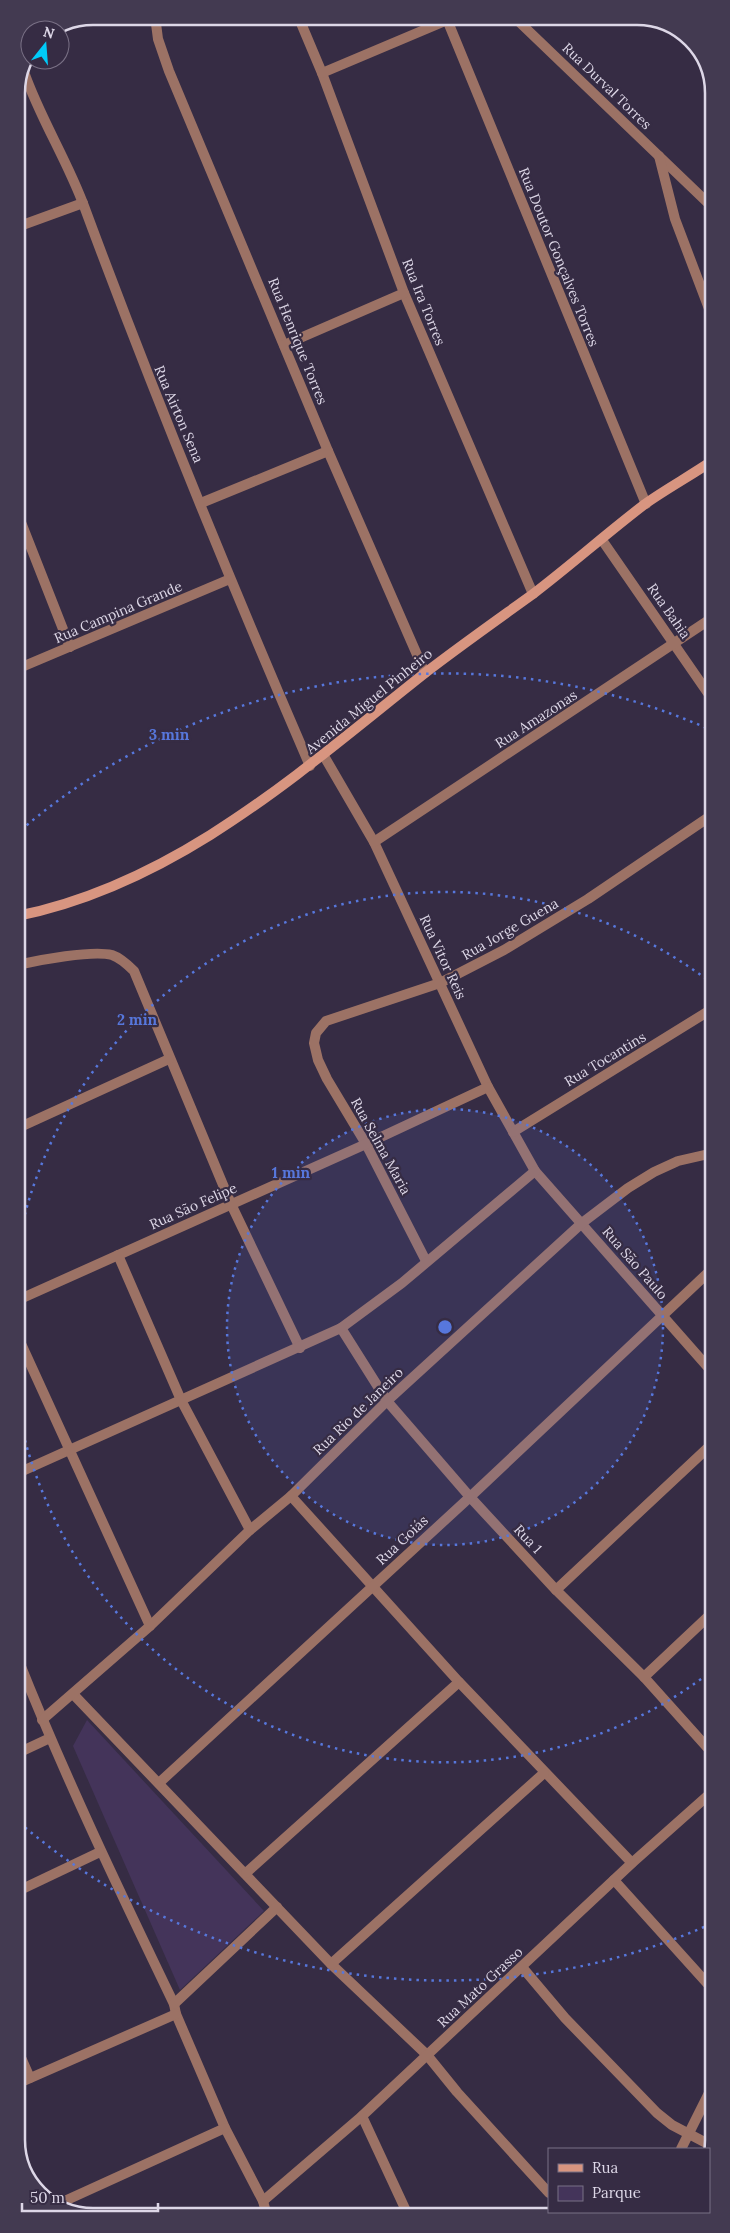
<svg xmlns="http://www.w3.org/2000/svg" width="730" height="2233" viewBox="0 0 730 2233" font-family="Lora,serif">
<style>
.green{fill:#44345a}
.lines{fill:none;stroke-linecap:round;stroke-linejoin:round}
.street{stroke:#9c7265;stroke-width:10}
.secondary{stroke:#d89580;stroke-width:10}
.ring{fill:none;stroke:#5777dc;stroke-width:2.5;stroke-dasharray:2.5 5}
.labels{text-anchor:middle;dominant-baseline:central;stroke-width:4.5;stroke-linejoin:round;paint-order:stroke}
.street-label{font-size:14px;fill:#ddd7e7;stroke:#362c44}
.rim{fill:none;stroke:#ddd7e7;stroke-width:2.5}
.centre{fill:#5777dc;stroke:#362c44;stroke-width:2.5}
.ring-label{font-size:15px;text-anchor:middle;font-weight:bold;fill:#5777dc;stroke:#362c44;stroke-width:4.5;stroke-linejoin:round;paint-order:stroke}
</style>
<rect width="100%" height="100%" fill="#362c44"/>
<!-- green -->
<polygon class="green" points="87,1720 264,1911 180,1990 73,1746"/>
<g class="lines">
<!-- street -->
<g class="street">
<polyline points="155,16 158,39 169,71 328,451 425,673"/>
<polyline points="298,16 322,73 404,293 533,594"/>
<polyline points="513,16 711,206"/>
<polyline points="448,22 646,504"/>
<path d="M24 72C40 118 67 160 84 206 154 395 230 581 310 766"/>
<polyline points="322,73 457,16"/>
<polyline points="659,156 675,219 711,314"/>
<polyline points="17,227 83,203"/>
<polyline points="284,345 404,293"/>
<polyline points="201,503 328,451"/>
<polyline points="17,512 70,647"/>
<polyline points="602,540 712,699"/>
<polyline points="17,669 230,579"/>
<polyline points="324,756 374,842 488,1087 535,1171 713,1373"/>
<polyline points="374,842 712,618"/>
<path d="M17 965C39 960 92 950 112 955 121 958 128 965 134 971L231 1204 300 1348"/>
<polyline points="18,1128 169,1059"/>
<polyline points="513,1132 712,1009"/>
<polyline points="118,1255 181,1400 250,1530"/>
<polyline points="426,1261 366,1144 327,1079 318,1060 314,1043 316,1033 326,1021 440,983 504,950 588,899 712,815"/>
<polyline points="18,1300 366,1144 488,1087"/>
<polyline points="341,1328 387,1401 470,1497 556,1590 644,1677 713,1754"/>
<polyline points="18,1337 150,1626"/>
<polyline points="18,1473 341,1328 402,1283 535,1171"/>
<polyline points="291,1496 459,1682 632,1863"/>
<polyline points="556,1590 713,1443"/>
<path d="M18 1659C65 1777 119 1890 174 2004L176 2014 225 2128 263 2201 267 2216"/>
<polyline points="644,1677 713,1612"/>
<polyline points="73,1694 331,1964 427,2055 457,2092 549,2193"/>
<polyline points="42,1720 150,1626 250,1530 291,1496 387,1401 582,1223 628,1188 654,1172 678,1161 713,1153"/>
<polyline points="18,1753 50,1738"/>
<polyline points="159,1783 470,1497 713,1268"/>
<polyline points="246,1873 459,1682"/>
<polyline points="614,1880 714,1991"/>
<polyline points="18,1891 100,1852"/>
<polyline points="331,1964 544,1773"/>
<polyline points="522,1967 565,2018 657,2113 672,2125 712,2146"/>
<polyline points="174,2004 277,1907"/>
<polyline points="19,2053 30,2078"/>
<polyline points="19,2083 176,2014"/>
<polyline points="362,2116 408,2215"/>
<polyline points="681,2149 714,2083"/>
<polyline points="263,2201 362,2116 632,1863 713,1791"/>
<polyline points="58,2204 225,2128"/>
<polyline points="570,2212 573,2215"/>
<polyline points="648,2214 650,2212"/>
</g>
<!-- secondary -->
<path class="secondary" d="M17 916C177 884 301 771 425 673 460 646 497 620 533 594 571 565 607 533 645 504 666 489 690 476 712 461"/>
</g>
<!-- distance rings -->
<circle cx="445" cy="1327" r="218" fill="#5777dc" fill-opacity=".12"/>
<g class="ring">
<circle cx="445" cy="1327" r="218"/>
<path d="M713 1670A435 435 0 0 1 18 1410M18 1244A435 435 0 0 1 710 982"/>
<path d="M711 1924A653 653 0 0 1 21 1824M21 830A653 653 0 0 1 711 730"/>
</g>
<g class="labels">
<!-- street labels -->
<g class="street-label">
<text transform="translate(607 86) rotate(44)">Rua Durval Torres</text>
<text transform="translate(559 257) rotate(68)">Rua Doutor Gonçalves Torres</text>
<text transform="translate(424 302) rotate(68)">Rua Ira Torres</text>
<text transform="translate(298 341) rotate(68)">Rua Henrique Torres</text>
<text transform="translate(179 414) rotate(67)">Rua Airton Sena</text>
<text transform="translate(669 611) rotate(55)">Rua Bahia</text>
<text transform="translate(118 612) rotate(-23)">Rua Campina Grande</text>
<text transform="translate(369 701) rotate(-39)">Avenida Miguel Pinheiro</text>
<text transform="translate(536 719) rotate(-33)">Rua Amazonas</text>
<text transform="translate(510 929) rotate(-30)">Rua Jorge Guena</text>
<text transform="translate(443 957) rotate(65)">Rua Vitor Reis</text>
<text transform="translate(605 1059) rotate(-31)">Rua Tocantins</text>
<text transform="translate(381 1146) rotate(61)">Rua Selma Maria</text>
<text transform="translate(193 1206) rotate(-24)">Rua São Felipe</text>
<text transform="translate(635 1263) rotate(49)">Rua São Paulo</text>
<text transform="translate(358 1411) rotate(-44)">Rua Rio de Janeiro</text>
<text transform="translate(528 1539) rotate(47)">Rua 1</text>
<text transform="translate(402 1540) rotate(-43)">Rua Goiás</text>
<text transform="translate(480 1987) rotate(-43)">Rua Mato Grasso</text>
</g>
</g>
<!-- crop -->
<path d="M0 0H730V2233H0ZM93 25H637A68 68 0 0 1 705 93V2140A68 68 0 0 1 637 2208H93A68 68 0 0 1 25 2140V93A68 68 0 0 1 93 25Z" fill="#433a51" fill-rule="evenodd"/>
<path class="rim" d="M93 25H637A68 68 0 0 1 705 93V2140A68 68 0 0 1 637 2208H93A68 68 0 0 1 25 2140V93A68 68 0 0 1 93 25Z"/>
<circle cx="445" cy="1327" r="8" class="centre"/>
<g class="ring-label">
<text x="169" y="740">3 min</text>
<text x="137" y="1025">2 min</text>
<text x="291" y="1178">1 min</text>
</g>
<!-- legend -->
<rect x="548" y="2148" width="162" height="65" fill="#362c44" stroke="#797085"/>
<rect x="558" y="2164" width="25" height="8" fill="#d89580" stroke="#797085"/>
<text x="592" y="2173" font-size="15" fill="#ddd7e7">Rua</text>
<rect x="558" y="2186" width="25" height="15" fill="#44345a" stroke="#797085"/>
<text x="592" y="2198" font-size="15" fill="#ddd7e7">Parque</text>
<!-- north arrow -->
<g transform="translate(45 45) rotate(17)"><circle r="24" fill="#362c44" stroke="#797085"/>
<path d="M0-4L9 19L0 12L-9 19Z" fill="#00cbf8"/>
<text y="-8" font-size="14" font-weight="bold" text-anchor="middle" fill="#ddd7e7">N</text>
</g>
<!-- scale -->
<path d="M22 2203v8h136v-8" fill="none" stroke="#ddd7e7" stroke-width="2.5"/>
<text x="30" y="2203" font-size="15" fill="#ddd7e7" stroke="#362c44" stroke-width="4" paint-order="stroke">50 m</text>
</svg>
